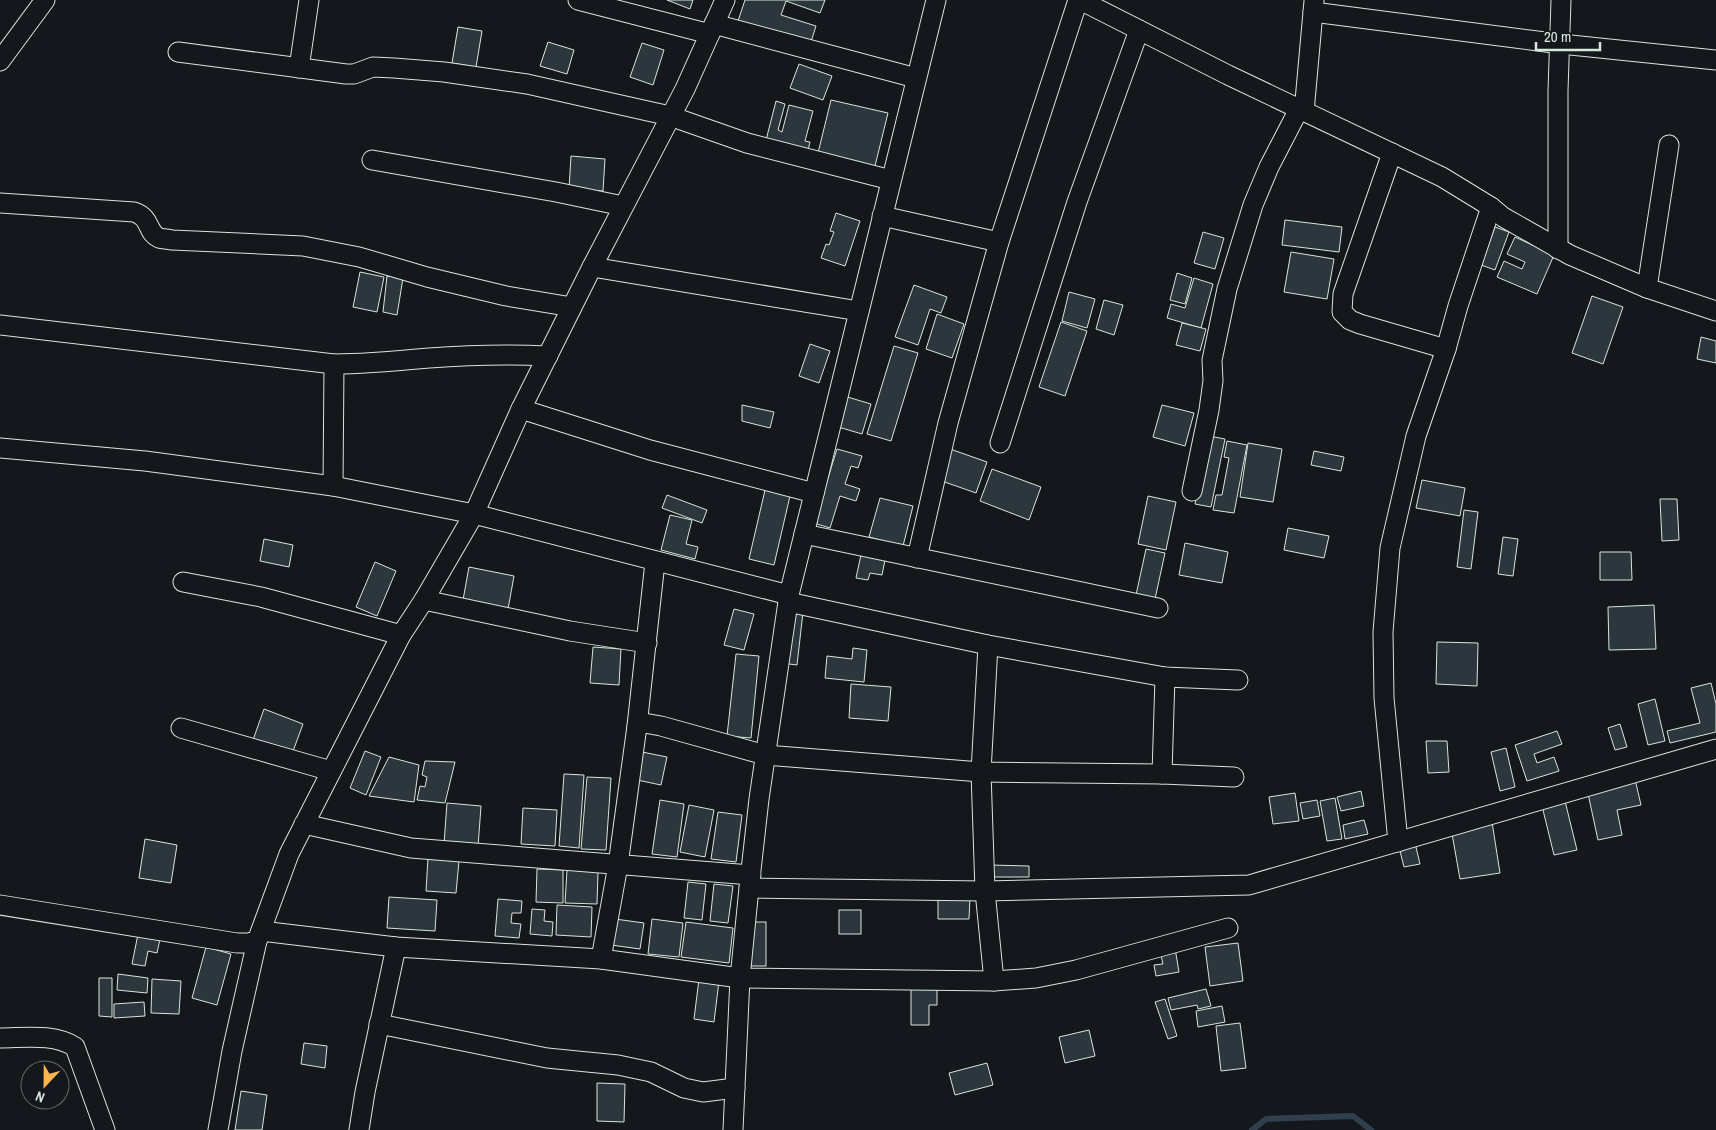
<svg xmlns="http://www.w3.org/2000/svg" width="1716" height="1130" viewBox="0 0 1716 1130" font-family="'Archivo Narrow',sans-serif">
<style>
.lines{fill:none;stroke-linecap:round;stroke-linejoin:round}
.stream{stroke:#2f3f4d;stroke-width:6}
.building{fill:#2c363c;stroke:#d8e6dc}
.minor-casing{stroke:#d8e6dc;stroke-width:21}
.minor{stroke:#14181c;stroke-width:19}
</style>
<rect width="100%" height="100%" fill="#14181c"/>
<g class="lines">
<!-- stream -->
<polyline class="stream" points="1252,1130 1266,1119 1353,1116 1371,1130"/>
</g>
<!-- building -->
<g class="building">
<polygon points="667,0 693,0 690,9"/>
<polygon points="745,0 825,0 820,13 786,1 781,15 816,26 810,45 738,21"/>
<polygon points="458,27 482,31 476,67 452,63"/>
<polygon points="548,42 574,50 567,74 540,66"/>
<polygon points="642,43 664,50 653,85 630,77"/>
<polygon points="799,64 832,76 823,100 790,88"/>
<polygon points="831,100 888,113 875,166 818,153"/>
<polygon points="776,101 785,104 778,130 782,132 789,105 813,111 805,141 810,142 807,155 765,144"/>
<polygon points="571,156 605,159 603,191 569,189"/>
<polygon points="836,213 860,221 845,266 821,258 826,244 829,245 834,232 830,231"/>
<polygon points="1285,220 1342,227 1339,252 1282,245"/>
<polygon points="1495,227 1509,232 1495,270 1481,265"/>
<polygon points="1203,232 1224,238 1215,269 1194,263"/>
<polygon points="1515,237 1554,255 1537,294 1497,277 1504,261 1522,269 1525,262 1507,254"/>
<polygon points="1291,252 1334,259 1327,299 1284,292"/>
<polygon points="360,272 384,277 377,312 353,307"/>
<polygon points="1177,273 1192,278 1185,304 1170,300"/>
<polygon points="387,276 403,278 397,315 383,312"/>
<polygon points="1194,278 1213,284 1201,328 1167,318 1171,304 1185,308"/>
<polygon points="914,285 947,297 941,313 930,309 918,345 895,337"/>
<polygon points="1069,292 1095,299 1087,328 1062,321"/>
<polygon points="1592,296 1623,307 1603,364 1572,353"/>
<polygon points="1104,300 1123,305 1114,335 1096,329"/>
<polygon points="937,314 964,324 952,358 926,349"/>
<polygon points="1061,322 1087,331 1065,396 1039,387"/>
<polygon points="1182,323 1206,329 1200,351 1176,345"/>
<polygon points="1701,337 1716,341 1716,363 1697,359"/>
<polygon points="810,344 830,351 819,383 799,376"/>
<polygon points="894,346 918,353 891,441 867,434"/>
<polygon points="844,396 871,404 862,434 835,426"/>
<polygon points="742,405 774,412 770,428 742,421"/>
<polygon points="1162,405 1194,413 1185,446 1153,437"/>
<polygon points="1209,436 1225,439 1211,507 1195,504"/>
<polygon points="1227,441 1247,445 1234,513 1213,510 1216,495 1222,495 1229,458 1224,457"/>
<polygon points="1248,443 1282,449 1273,502 1240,497"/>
<polygon points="837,449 862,456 858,468 851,466 845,484 860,489 856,501 840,496 830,528 814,523"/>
<polygon points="950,449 987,462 976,493 939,480"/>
<polygon points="1314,451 1344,457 1341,471 1311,465"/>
<polygon points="992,469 1041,487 1029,520 980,501"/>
<polygon points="1422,480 1465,488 1460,516 1416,508"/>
<polygon points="765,490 790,496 774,565 749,559"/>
<polygon points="667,495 707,510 702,523 662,508"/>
<polygon points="1148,496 1176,502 1166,550 1138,544"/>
<polygon points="880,498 913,506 903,546 869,537"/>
<polygon points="1660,499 1677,499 1679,540 1662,541"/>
<polygon points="1464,510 1478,512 1471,569 1457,567"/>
<polygon points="670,515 692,520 686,544 698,547 695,559 661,550"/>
<polygon points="1288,528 1329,536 1324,558 1284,550"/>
<polygon points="1503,537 1518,539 1513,576 1498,574"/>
<polygon points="264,539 293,545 289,567 260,561"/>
<polygon points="1185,543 1228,552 1222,583 1179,575"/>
<polygon points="1146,549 1165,553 1155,599 1136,595"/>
<polygon points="862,550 886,555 882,575 870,573 868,580 856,578"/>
<polygon points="1600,552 1631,552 1632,580 1600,580"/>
<polygon points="375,562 396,571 377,616 356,607"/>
<polygon points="469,567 514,576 508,609 463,600"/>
<polygon points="1654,605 1656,649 1609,650 1608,607"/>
<polygon points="734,609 754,614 744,650 724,645"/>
<polygon points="788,610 803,612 797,665 781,663"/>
<polygon points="1437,642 1478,643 1477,686 1436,684"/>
<polygon points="593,647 621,649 619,685 590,683"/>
<polygon points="853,648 867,650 864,682 825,678 827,656 852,659"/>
<polygon points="736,654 759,656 751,738 727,736"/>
<polygon points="1711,683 1716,704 1716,732 1670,743 1667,731 1700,723 1691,688"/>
<polygon points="851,684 891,687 888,721 849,718"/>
<polygon points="1655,699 1665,741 1648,745 1638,704"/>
<polygon points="264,709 303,724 292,754 253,740"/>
<polygon points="1620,724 1627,747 1615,750 1608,728"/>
<polygon points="1557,731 1562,744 1534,754 1537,763 1554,757 1559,771 1527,781 1515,745"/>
<polygon points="1426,741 1447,741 1449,772 1428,773"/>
<polygon points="1506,748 1515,787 1500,791 1491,752"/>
<polygon points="365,751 381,757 366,795 350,788"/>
<polygon points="642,752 667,757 661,785 637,780"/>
<polygon points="389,757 419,765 414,802 369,796"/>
<polygon points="425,761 455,762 445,803 417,800 420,786 425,787 427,777 422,775"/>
<polygon points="564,774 584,775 579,848 559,846"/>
<polygon points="587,777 611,778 606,850 581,849"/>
<polygon points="1635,779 1641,805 1617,810 1622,835 1598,840 1587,789"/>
<polygon points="1361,791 1364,806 1341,811 1337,797"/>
<polygon points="1295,793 1299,821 1273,824 1269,797"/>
<polygon points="1335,798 1342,839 1327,841 1320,801"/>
<polygon points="660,800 684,804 677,857 652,854"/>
<polygon points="1317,800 1320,816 1303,819 1300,803"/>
<polygon points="1565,801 1577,850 1554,855 1542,806"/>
<polygon points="447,803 481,806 478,847 444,844"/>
<polygon points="689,805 714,810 705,857 680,852"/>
<polygon points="523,808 557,810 555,846 521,844"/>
<polygon points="718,812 742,815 736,862 711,859"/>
<polygon points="1364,820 1368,834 1345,839 1343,825"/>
<polygon points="1492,822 1500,873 1460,879 1451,828"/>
<polygon points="145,839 177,845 171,883 139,878"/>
<polygon points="1415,843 1420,864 1404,867 1399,847"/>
<polygon points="428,858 459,861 456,893 426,891"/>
<polygon points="990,865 1029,866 1029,877 990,877"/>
<polygon points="537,869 563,870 563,903 536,902"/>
<polygon points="567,870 598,872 597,904 565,903"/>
<polygon points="688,882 706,884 702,920 684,918"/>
<polygon points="714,884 733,886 728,923 710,921"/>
<polygon points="389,897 437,900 435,931 387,928"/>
<polygon points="938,897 970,898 969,919 938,919"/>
<polygon points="498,899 522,901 521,913 512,913 511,923 521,924 519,938 495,936"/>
<polygon points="557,905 592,907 591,937 556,935"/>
<polygon points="532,909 545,910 544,921 553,922 552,936 530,934"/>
<rect x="839" y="910" width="22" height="24"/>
<polygon points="615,919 644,923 640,949 611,945"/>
<polygon points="652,919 683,923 679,957 648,954"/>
<polygon points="686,922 733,928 729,963 681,957"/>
<rect x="747" y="922" width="19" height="44"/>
<polygon points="138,934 160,939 157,953 148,951 145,966 132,964"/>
<polygon points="1238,943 1243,981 1210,986 1205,947"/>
<polygon points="206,947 231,954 217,1005 192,998"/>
<polygon points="1175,948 1179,972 1156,976 1154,965 1163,964 1160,951"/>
<polygon points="118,974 148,978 147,993 117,990"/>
<polygon points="99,978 112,978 112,1017 99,1016"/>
<polygon points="152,979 181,981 179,1014 151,1013"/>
<polygon points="699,979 719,981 714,1022 694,1019"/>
<polygon points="911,989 937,989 937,1005 929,1005 929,1025 911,1025"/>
<polygon points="1206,989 1211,1006 1198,1009 1197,1005 1171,1010 1168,998"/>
<polygon points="1165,999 1177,1036 1168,1039 1155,1002"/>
<polygon points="144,1002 145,1016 114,1018 114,1004"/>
<polygon points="1222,1006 1225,1022 1198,1027 1196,1011"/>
<polygon points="1240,1023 1246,1068 1221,1071 1216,1026"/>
<polygon points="1089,1030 1095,1056 1065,1063 1059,1037"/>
<polygon points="304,1043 327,1046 325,1068 301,1064"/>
<polygon points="987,1063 993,1085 955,1095 949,1073"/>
<polygon points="597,1083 625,1084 624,1122 597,1121"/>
<polygon points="241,1091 267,1095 262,1130 235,1130"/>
</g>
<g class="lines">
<defs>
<g id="minor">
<polyline points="578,0 710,34"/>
<polyline points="1080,0 1228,75 1442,177 1491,207 1503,217 1570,255 1647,288 1716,311"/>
<polyline points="1313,12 1561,44 1716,60"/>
<polyline points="714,24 916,78"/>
<polyline points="178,52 346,74 354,74 373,67 394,68 444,72 527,84 670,116 747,143 891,180"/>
<polyline points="0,61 45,0"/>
<polyline points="299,68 309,0"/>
<polyline points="1304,112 1314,1"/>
<polyline points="1392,153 1343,294 1342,312 1350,320 1360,324 1446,349"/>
<polyline points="372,160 556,192 623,206"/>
<path d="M0 203 134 212C152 218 146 232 159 238 163 239 168 239 172 240L303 246 359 257 427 277 506 296 572 307"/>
<polyline points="882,216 999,242"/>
<polyline points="1558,249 1558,91 1561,0"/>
<polyline points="592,267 859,311"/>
<polyline points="1647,288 1669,145"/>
<path d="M0 325 334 364C366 364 397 361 429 358 469 355 508 354 548 356"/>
<polyline points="521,409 650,450 814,493"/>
<polyline points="1000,443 1077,202 1139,30"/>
<polyline points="0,448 145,461 333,486 474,514 789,595"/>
<polyline points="333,486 334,364"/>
<polyline points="1192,491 1209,410 1213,381 1212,360 1227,289 1253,205 1269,167 1299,109"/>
<polyline points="804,534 1158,608"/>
<polyline points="917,558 948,423 999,242 1078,0"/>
<polyline points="183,582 261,597 401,635"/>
<polyline points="424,600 570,631 647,643"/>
<polyline points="788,602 988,645 1165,677 1238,680"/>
<polyline points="988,645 981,772 985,891 994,981"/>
<polyline points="637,726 644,723 661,726 765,755 981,772 1162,774 1234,777"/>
<polyline points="181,728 331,771"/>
<polyline points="1162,774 1165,677"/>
<polyline points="304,824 411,848 751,875"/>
<polyline points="1398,842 1384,698 1383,632 1390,548 1416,436 1446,349 1458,306 1491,207"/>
<polyline points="749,888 985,891 1249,885 1716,749"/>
<polyline points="0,905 237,943 248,943 257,941 289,854 401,635 424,600 474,514 521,409 592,267 685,89 725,0"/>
<polyline points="261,931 396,947 601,959 740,978 994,981 1036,978 1076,970 1228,928"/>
<polyline points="601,959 618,865 637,726 655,562"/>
<polyline points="379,1024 547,1058 618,1065 651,1072 684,1088 703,1092 735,1088"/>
<path d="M0 1038C24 1038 54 1033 75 1047L105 1130"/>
<polyline points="218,1130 232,1051 257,941"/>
<polyline points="359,1130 365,1092 396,947"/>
<polyline points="733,1130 740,978 749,888 759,799 789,595 936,0"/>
</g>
</defs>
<!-- minor casing -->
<use href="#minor" class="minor-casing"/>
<!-- minor -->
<use href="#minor" class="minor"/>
</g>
<!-- north arrow -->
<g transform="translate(45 1085) rotate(202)"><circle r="24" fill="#14181c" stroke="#626a69"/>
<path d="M0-4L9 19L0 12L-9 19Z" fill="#ffb74d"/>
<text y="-8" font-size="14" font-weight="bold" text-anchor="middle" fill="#d8e6dc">N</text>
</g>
<!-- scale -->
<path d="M1536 42v8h64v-8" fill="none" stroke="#d8e6dc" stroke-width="2.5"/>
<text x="1544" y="42" font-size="15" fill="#d8e6dc" stroke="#14181c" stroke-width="4" paint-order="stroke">20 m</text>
</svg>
